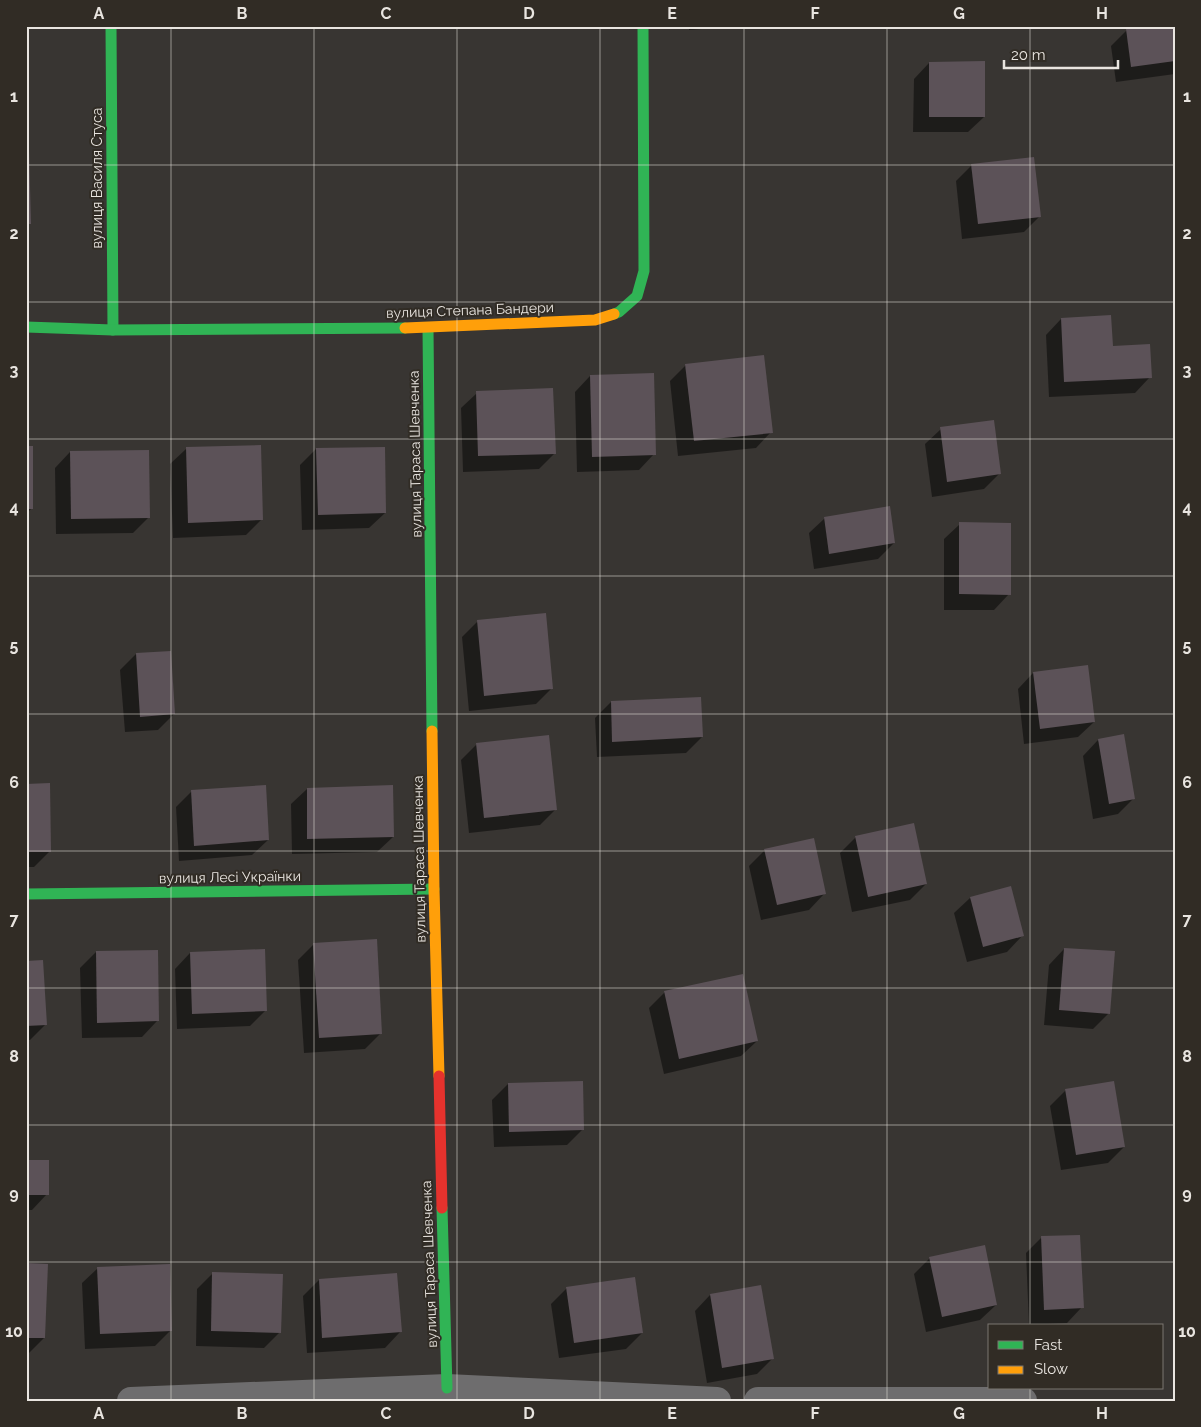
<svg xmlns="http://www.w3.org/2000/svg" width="1201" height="1427" viewBox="0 0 1201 1427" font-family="Raleway,sans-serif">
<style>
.shadow{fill:#0007}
.building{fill:#5c5258}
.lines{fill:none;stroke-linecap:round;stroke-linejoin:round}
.street{stroke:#6e6d6e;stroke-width:28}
.fast{stroke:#30b455;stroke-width:11}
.slow{stroke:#ff9f0a;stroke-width:11}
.jam{stroke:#e5322d;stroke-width:11}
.grid{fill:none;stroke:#e9e5e0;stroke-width:1;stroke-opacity:0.55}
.labels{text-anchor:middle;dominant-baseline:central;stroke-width:4;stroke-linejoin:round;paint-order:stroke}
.street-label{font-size:14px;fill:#e9e5e0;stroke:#312c25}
.neatline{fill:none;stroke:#e9e5e0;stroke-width:2}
.grid-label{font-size:16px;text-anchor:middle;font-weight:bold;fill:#e9e5e0}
</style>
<rect width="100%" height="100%" fill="#383532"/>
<!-- shadow -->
<g class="shadow">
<polygon points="689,26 741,26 689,30"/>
<polygon points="1175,26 1175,74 1116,82 1111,46 1127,30"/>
<polygon points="929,63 984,117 968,132 913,132 914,79"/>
<polygon points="972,165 1039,217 1024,232 962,239 956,181"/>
<polygon points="1061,319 1111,348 1150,377 1135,393 1049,397 1046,335"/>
<polygon points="686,365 771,432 756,448 678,456 670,381"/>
<polygon points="590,376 654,454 639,470 577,472 575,392"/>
<polygon points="477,393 555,453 539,469 463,472 461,408"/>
<polygon points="941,429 1000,473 984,489 932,497 925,444"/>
<polygon points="26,448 32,508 26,514"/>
<polygon points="186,449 262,519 246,535 173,538 170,464"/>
<polygon points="316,449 385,513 369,528 302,530 300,465"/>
<polygon points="70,452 149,517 133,533 56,534 55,468"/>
<polygon points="825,518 894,543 878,559 814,569 809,533"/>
<polygon points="960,524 1009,594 994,610 944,610 944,539"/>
<polygon points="477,622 552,688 536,704 469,711 462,637"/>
<polygon points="136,654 174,714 158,730 125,732 120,670"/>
<polygon points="1033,673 1094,722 1078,737 1024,744 1018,689"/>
<polygon points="611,702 702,737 686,753 597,757 595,718"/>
<polygon points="1098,740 1133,799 1118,814 1093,819 1083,756"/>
<polygon points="477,744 556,809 540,825 469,833 461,760"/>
<polygon points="26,785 50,851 34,867 26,867"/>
<polygon points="307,789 393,837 377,852 292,854 291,804"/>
<polygon points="191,792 268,840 252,855 179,861 176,807"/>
<polygon points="856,837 926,884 910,900 852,912 840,853"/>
<polygon points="765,850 824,894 809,910 761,920 749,866"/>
<polygon points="970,898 1022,936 1007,952 967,962 954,913"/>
<polygon points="314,944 381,1033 365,1049 304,1053 298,960"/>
<polygon points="1064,949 1109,1013 1093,1029 1044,1025 1049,965"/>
<polygon points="96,952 157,1021 142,1037 82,1038 80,968"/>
<polygon points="190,953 266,1010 250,1026 177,1029 175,969"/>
<polygon points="26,962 46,1024 30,1040 26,1040"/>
<polygon points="665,992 757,1041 741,1056 664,1074 649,1008"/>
<polygon points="508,1084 583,1129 567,1145 494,1147 492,1100"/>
<polygon points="1066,1090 1124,1147 1108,1163 1061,1170 1050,1106"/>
<polygon points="26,1161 47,1194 32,1210 26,1210"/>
<polygon points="1041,1238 1082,1307 1067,1323 1029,1325 1026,1253"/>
<polygon points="930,1258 996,1305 980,1320 926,1332 914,1274"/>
<polygon points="26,1265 44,1338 28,1354 26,1354"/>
<polygon points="98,1268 171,1330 155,1346 85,1349 82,1283"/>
<polygon points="213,1273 280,1332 264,1348 196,1346 197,1289"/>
<polygon points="319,1280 400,1332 385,1348 307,1353 303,1296"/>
<polygon points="567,1288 642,1333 626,1349 559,1358 551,1304"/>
<polygon points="710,1295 773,1358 757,1374 707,1383 695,1311"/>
</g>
<!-- building -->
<g class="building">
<polygon points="1144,26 1175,26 1175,61 1131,67 1126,29"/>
<polygon points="985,61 985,117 929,117 929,62"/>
<polygon points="26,149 29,149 31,224 26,224"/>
<polygon points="1034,157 1041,217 978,224 971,164"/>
<polygon points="1111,315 1113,346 1150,344 1152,378 1064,382 1061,318"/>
<polygon points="764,355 773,433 694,441 685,364"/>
<polygon points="654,373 656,455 592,457 590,375"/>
<polygon points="553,388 556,454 478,456 476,391"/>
<polygon points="994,420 1001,474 947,482 940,427"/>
<polygon points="261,445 263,520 188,523 186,447"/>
<rect x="26" y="446" width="7" height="63"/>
<polygon points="385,447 386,513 318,515 316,448"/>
<polygon points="149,450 150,518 71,519 70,451"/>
<polygon points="890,506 895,543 829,554 824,517"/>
<polygon points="959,522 1011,523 1011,595 959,594"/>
<polygon points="546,613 553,689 484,696 477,620"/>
<polygon points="171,651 175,714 140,717 136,653"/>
<polygon points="1088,665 1095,722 1040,729 1033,672"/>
<polygon points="701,697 703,737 612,742 611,701"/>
<polygon points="1124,734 1135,799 1109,804 1098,739"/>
<polygon points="549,735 557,810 484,818 476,743"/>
<polygon points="50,783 51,852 26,852 26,784"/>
<polygon points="266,785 269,840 194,846 191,790"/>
<polygon points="393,785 394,837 307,839 307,788"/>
<polygon points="914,823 927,884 868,897 855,836"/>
<polygon points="814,838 826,894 777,905 764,849"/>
<polygon points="1011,886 1024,936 983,947 970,897"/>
<polygon points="377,939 382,1034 319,1038 313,943"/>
<polygon points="1064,948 1115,951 1110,1014 1059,1010"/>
<polygon points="265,949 267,1011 192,1014 190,952"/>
<polygon points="158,950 159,1021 97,1023 96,951"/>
<polygon points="43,960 47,1025 26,1026 26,961"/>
<polygon points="743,974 758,1041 679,1059 664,991"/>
<polygon points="583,1081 584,1130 509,1132 508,1083"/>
<polygon points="1114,1081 1125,1147 1076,1155 1065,1089"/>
<rect x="26" y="1160" width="23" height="35"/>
<polygon points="1080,1235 1084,1308 1044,1310 1041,1236"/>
<polygon points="985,1245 997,1305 942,1317 929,1257"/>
<polygon points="26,1263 48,1264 45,1338 26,1338"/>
<polygon points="170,1264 172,1331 100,1334 97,1267"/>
<polygon points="212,1272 283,1274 281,1333 211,1331"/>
<polygon points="397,1273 402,1332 322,1338 319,1279"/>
<polygon points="635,1277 643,1333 574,1343 566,1287"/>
<polygon points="761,1285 774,1359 722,1368 710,1294"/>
</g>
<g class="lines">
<!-- street -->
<g class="street">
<polyline points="131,1401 447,1388 717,1401"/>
<polyline points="758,1401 1023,1401"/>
</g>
<!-- fast -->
<g class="fast">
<polyline points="111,26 113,330"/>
<polyline points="614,314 619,312 637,296 644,271 643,26"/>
<polyline points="26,327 113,330 405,328"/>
<polyline points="428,328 432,731"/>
<polyline points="26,894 434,889"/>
<polyline points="442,1208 447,1388"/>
</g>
<!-- slow -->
<g class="slow">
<polyline points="405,328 595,320 614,314"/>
<polyline points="432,731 434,889 439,1076"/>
</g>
<!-- jam -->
<polyline class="jam" points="439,1076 442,1208"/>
</g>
<!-- grid -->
<path class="grid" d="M171 26V1401M314 26V1401M457 26V1401M600 26V1401M744 26V1401M887 26V1401M1030 26V1326M26 165H1175M26 302H1175M26 439H1175M26 576H1175M26 714H1175M26 851H1175M26 988H1175M26 1125H1175M26 1262H1175M1030 1388V1401"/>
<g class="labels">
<!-- street labels -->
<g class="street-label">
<text transform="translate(97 178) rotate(-90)">вулиця Василя Стуса</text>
<text transform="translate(470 310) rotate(-2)">вулиця Степана Бандери</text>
<text transform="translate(415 454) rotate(-91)">вулиця Тараса Шевченка</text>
<text transform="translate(419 859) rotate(-91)">вулиця Тараса Шевченка</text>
<text transform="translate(230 877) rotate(-1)">вулиця Лесі Українки</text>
<text transform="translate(429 1264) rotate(-92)">вулиця Тараса Шевченка</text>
</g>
</g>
<!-- border -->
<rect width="1201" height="1427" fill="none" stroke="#312c25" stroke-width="55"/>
<!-- legend -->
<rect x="988" y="1324" width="175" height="65" fill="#312c25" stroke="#7b7670"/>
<rect x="998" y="1341" width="25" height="8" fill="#30b455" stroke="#7b7670"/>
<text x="1034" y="1350" font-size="15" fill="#e9e5e0">Fast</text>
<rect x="998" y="1366" width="25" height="8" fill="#ff9f0a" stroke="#7b7670"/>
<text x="1034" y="1374" font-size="15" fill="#e9e5e0">Slow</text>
<!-- scale -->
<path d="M1004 60v8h114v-8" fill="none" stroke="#e9e5e0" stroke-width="2.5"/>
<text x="1011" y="60" font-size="15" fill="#e9e5e0" stroke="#312c25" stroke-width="4" paint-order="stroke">20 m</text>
<rect x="28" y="28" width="1146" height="1372" class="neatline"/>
<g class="grid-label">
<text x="99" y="19">A</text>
<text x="242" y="19">B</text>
<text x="386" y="19">C</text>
<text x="529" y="19">D</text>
<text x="672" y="19">E</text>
<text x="815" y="19">F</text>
<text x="959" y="19">G</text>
<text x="1102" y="19">H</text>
<text x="14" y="102">1</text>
<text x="1187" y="102">1</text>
<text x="14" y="239">2</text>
<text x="1187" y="239">2</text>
<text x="14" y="376">3</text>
<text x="1187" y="376">3</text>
<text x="14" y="513">4</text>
<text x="1187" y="513">4</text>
<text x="14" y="651">5</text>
<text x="1187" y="651">5</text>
<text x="14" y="788">6</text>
<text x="1187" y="788">6</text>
<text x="14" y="925">7</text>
<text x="1187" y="925">7</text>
<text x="14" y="1062">8</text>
<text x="1187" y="1062">8</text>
<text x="14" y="1199">9</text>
<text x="1187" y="1199">9</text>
<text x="14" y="1337">10</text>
<text x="1187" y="1337">10</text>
<text x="99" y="1419">A</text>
<text x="242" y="1419">B</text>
<text x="386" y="1419">C</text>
<text x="529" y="1419">D</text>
<text x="672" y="1419">E</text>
<text x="815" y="1419">F</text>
<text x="959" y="1419">G</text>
<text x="1102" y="1419">H</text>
</g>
</svg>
